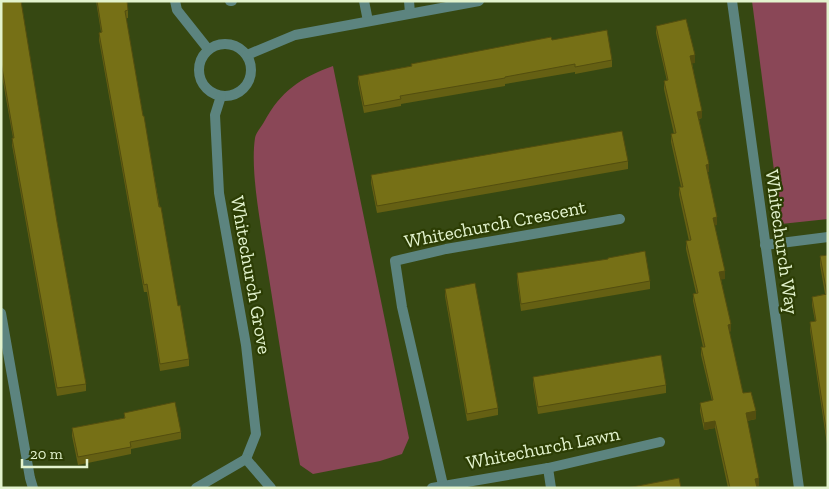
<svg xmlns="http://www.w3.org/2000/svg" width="829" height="489" viewBox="0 0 829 489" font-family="'Zilla Slab',serif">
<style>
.green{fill:#8a4757}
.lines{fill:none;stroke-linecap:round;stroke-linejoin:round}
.service{stroke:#5c847f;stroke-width:10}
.minor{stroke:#5c847f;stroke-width:10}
.wall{fill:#656013}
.shaded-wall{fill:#534e0f}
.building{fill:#767016;stroke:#534e0f}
.labels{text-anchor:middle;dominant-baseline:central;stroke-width:4.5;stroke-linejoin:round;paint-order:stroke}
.street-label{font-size:19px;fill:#e3f3ce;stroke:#2c3d04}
</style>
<rect width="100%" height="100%" fill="#364812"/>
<!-- green -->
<g class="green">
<polygon points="752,1 828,1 828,219 781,224"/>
<path d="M333 66 409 438 402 454 380 461 313 474 300 465C287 396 277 328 266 259 261 225 250 171 255 138 256 133 261 127 264 122 281 91 300 78 333 66Z"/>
</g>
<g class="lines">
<!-- service -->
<g class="service">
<polyline points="230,1 232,1"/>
<polyline points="364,1 368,21"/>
<polyline points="409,1 410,13"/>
</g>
<!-- minor -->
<g class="minor">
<polyline points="175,1 177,10 208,49"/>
<polyline points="732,1 799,488"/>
<circle cx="225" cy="70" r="26"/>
<polyline points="247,55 295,35 479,1"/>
<polyline points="221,96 215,115 219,193 246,345 256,434 246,459"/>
<polyline points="765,245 828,237"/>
<polyline points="1,313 30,478 33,488"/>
<polyline points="246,459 271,488"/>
<polyline points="548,468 551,488"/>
<polyline points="443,485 402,307 395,261 446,249 620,219"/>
<polyline points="196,488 246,459"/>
<polyline points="432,488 548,468 660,442"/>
</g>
</g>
<!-- wall -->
<g class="wall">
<polygon points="1,1 57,222 86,384 86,391 57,396 12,145 13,138 1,70"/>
<polygon points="96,1 127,1 128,10 128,18 126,18 143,116 178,306 189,359 189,366 160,371 147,292 144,292 99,40 99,33 101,32"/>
<polygon points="656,26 695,63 692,63 702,118 699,119 709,172 707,172 717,225 714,225 725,279 721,279 731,331 729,332 743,393 756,419 747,421 759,486 757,486 757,488 728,488 715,428 704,430 700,411 700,403 712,401 701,355 701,347 703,347 693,301 693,294 696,293 686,249 686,241 689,241 679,195 679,187 681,187 671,142 671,134 674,134 664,89 664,81 667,81 656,33"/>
<polygon points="552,40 612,60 612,67 575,74 575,72 505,84 505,86 401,104 401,106 364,113 358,83 358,76 411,66 411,64"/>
<polygon points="628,161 628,169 377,213 371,183 371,175"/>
<polygon points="828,255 828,451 810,330 810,322 815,321 812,305 812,297 825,294 820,265 820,256"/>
<polygon points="517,273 650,281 650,289 521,311 517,281"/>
<polygon points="445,289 498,408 498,415 467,421 445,296"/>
<polygon points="533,377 666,385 666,393 538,414 533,384"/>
<polygon points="124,413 181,432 181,439 131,449 131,454 78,465 72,436 72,428 124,418"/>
</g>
<!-- shaded-wall -->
<g class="shaded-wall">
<polygon points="695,55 695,63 690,64 690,56"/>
<polygon points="702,111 702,118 697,119 697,112"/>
<polygon points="709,164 709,172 706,172 706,165"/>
<polygon points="717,217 717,225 713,226 713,218"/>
<polygon points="725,271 725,279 719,280 719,272"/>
<polygon points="731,324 731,331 728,332 728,325"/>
<polygon points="756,411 756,419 746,421 746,413"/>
<polygon points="715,421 715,428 704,430 704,423"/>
<polygon points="759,478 759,486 755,487 755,479"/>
</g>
<!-- building -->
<g class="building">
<polygon points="1,1 21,1 57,222 86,384 57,388 12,138 14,138 1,62"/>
<polygon points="97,1 127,1 128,10 125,11 143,116 144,116 159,207 161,207 178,306 180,305 189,359 160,364 147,284 144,285 99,33 102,32"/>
<polygon points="686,19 695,55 690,56 702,111 697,112 709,164 706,165 717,217 713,218 725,271 719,272 731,324 728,325 743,393 751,392 756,411 746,413 759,478 755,479 757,488 730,488 715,421 704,423 700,403 713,400 701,347 705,347 693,294 698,293 686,241 691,240 679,187 683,187 671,134 676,133 664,81 668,80 656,26"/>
<polygon points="607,30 612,60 575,67 575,64 505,77 505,78 400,96 401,99 364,106 358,76 412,66 411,64 551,37 552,40"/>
<polygon points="622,131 628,161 377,206 371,175"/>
<polygon points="645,251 650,281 521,304 517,273 608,259 608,258"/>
<polygon points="828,255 828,442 810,322 816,321 812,297 827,294 820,256"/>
<polygon points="475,283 498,408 467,414 445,289"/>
<polygon points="661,355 666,385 538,407 533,377"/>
<polygon points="175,402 181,432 130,442 131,447 78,457 72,428 125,418 124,413"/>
<polygon points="679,478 681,488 627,488"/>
</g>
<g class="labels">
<!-- street labels -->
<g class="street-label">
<text transform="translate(495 224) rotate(-11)">Whitechurch Crescent</text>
<text transform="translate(782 242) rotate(82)">Whitechurch Way</text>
<text transform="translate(251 275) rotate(80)">Whitechurch Grove</text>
<text transform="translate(543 448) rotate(-11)">Whitechurch Lawn</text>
</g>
</g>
<!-- border -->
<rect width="829" height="489" fill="none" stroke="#e3f3ce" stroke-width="5"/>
<!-- scale -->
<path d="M22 459v8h65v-8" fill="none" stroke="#e3f3ce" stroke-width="2.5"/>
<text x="30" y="459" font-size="15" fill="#e3f3ce" stroke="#2c3d04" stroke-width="4" paint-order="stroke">20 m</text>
</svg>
